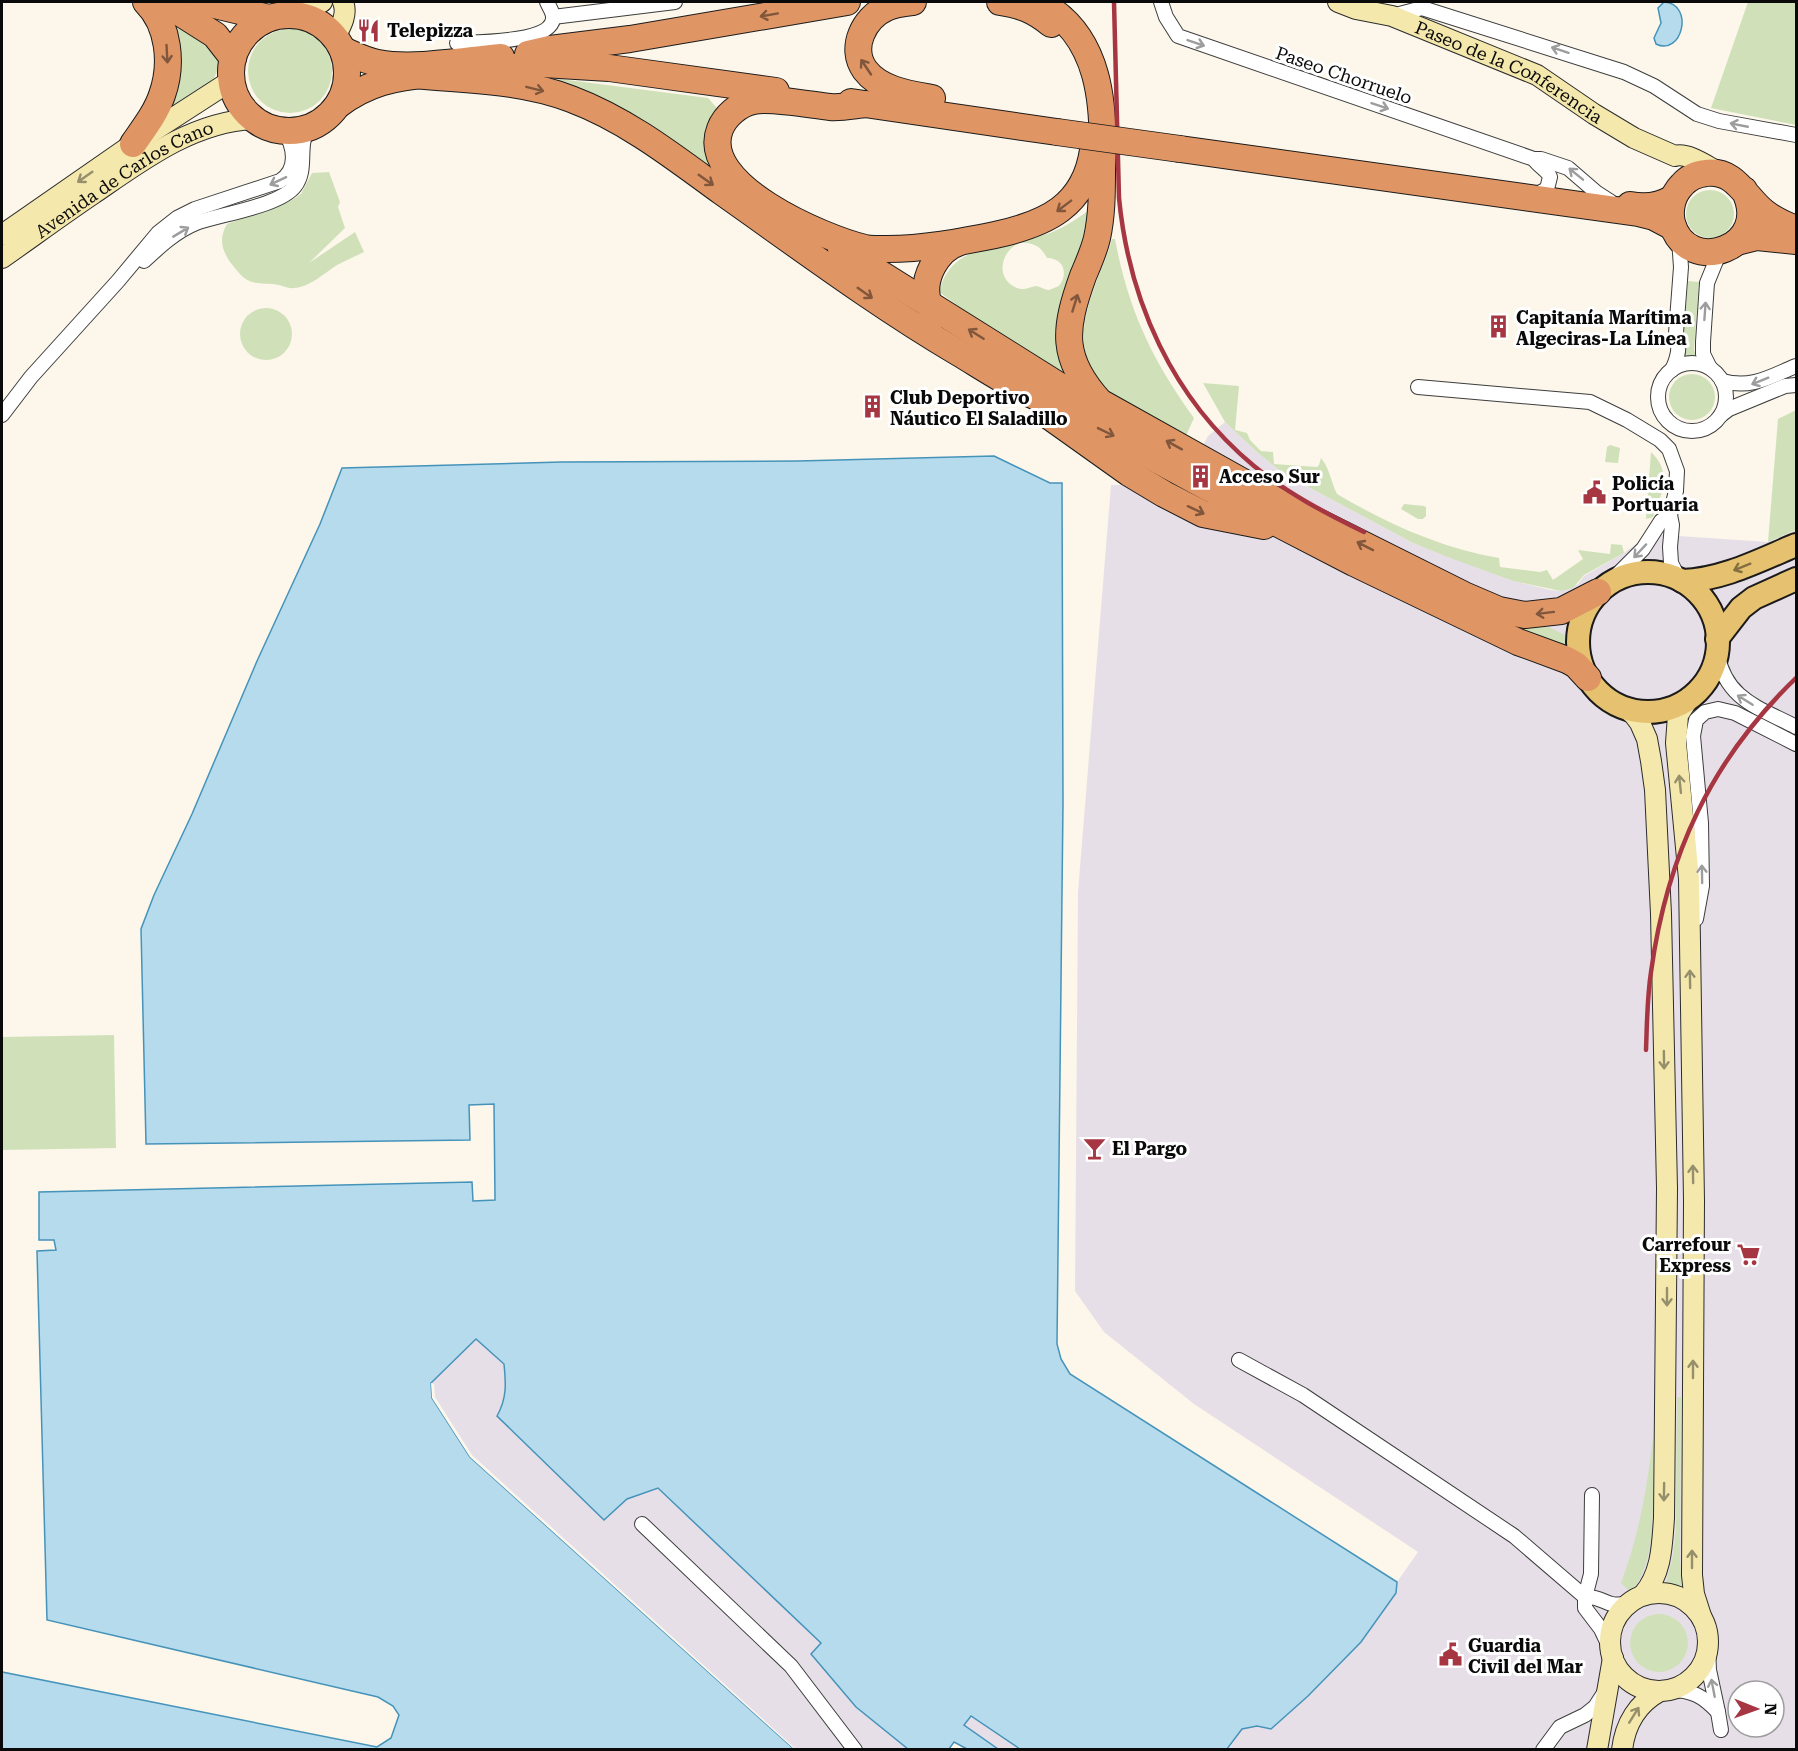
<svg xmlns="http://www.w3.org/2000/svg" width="1798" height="1751" viewBox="0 0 1798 1751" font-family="'Roboto Serif',serif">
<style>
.industrial{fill:#e7dfe8;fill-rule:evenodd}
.green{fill:#d0e1b9;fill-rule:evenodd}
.water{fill:#b5dbed;stroke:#4693ba;stroke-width:1.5}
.pier{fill:#fcf7ea}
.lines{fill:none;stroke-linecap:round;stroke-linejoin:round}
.street-casing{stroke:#3d3d3d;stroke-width:16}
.secondary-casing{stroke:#2c2c2c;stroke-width:22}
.primary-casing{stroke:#1b1b1b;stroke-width:26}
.highway-casing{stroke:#1b1b1b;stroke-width:28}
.street{stroke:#fff;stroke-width:14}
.secondary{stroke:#f4e8ad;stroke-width:20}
.primary{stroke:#e6c270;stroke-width:22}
.highway{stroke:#e09564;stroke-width:26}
.rail{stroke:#a63642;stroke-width:4.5}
.highway-bridge-casing{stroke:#1b1b1b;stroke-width:28;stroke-linecap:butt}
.highway-bridge{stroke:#e09564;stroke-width:26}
.oneway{stroke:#80563c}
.oneway2{stroke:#9d9d9d}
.oneway3{stroke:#968f6c}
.oneway4{stroke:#836f42}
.labels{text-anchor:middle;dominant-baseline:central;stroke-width:6;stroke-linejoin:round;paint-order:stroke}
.poi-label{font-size:18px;font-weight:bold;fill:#0a0a0a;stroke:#fff;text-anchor:start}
.street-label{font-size:18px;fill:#0a0a0a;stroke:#fff}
</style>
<rect width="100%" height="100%" fill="#fcf7ea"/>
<!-- industrial -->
<g class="industrial">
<path d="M1225 422 1258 453 1284 474 1413 543 1513 581 1551 590 1561 591 1578 584 1584 576 1624 553 1649 534 1768 542 1796 530V1749H1229L1242 1729 1257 1726 1271 1729 1308 1696 1361 1642 1396 1593 1397 1582 1418 1552 1194 1404 1104 1332 1075 1291 1078 892 1111 485H1130L1170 505 1208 436ZM1738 1691H1774V1727H1738Z"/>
<polygon points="476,1339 504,1364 506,1392 497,1416 604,1520 627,1499 658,1488 822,1643 811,1654 856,1707 908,1749 794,1749 470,1457 432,1398 431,1383"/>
<polygon points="971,1716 1020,1749 998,1749 964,1724"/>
</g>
<!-- green -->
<g class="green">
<polygon points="1748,2 1796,2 1796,125 1711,108"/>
<polygon points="160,10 190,24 220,56 220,64 213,81 162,114"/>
<circle cx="290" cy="71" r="42"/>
<path d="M560 79 708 98 717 108C701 129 702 143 709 167 674 141 640 113 599 98 581 92 563 88 545 83Z"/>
<path d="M329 172 340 202 338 207 345 228 309 263 355 232 364 252C356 256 347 260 339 264 325 272 311 287 294 288 287 289 280 284 272 284 247 283 246 282 230 262 221 248 219 238 227 224L292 200 301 194 312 173Z"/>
<circle cx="1710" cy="214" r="24"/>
<path d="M1088 211C1080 272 1040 314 1065 378H1057L939 292C952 240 1007 248 1047 234 1062 229 1075 220 1088 211ZM1019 243C1032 242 1041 246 1047 258 1063 258 1069 273 1059 286L1049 290C1045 290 1039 286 1036 286 1029 287 1025 291 1017 288 995 279 1000 252 1019 243Z"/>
<path d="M1112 239H1115C1128 309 1152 360 1194 418L1185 438 1161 425 1162 421C1144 412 1113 397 1099 382 1080 362 1081 328 1089 304 1095 281 1106 261 1112 239Z"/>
<polygon points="1688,281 1699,282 1694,349 1696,356 1682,358"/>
<circle cx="266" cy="334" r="26"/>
<circle cx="1692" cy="397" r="23"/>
<path d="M1203 383 1239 386 1235 430 1247 433 1250 440 1261 451 1273 452 1274 464 1317 467 1319 465 1321 458C1330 469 1331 482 1337 494 1388 524 1441 548 1499 558L1500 567 1540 572 1547 570 1553 580 1583 559 1578 550 1610 554 1611 544 1622 545 1624 553 1584 575 1573 588 1561 591 1513 581 1453 559 1413 543 1284 474 1258 453 1225 422Z"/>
<polygon points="1796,410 1796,530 1768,542 1778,419"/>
<polygon points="1610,445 1620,448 1618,463 1605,462 1607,447"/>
<path d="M1651 452C1672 471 1662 495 1653 517L1646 519Z"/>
<polygon points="1404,504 1424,506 1426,507 1426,516 1423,519 1418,519 1401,509"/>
<polygon points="1512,624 1542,624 1567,636 1566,646 1512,629"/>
<polygon points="114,1035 116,1148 2,1150 2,1037"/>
<polygon points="1677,1397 1681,1397 1680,1559 1682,1590 1665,1586 1673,1556 1676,1528"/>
<path d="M1653 1437C1652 1476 1661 1565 1630 1592L1621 1583C1639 1535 1647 1488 1653 1437Z"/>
<circle cx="1659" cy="1643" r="29"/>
</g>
<!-- water -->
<g class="water">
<path d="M1664 2C1695 4 1682 57 1656 44L1654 38 1661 23 1658 8Z"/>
<path d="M994 456 1050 483H1062L1063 803 1057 1344 1061 1359 1070 1374 1397 1582 1396 1593 1361 1642 1308 1696 1271 1729 1257 1726 1242 1729 1227 1749H1020L971 1716 964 1725 998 1749H967L954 1742 949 1749H908L856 1707 811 1654 821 1643 658 1488 627 1499 604 1520 497 1416C507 1398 506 1384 504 1364L476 1339 431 1383 432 1398 470 1457 794 1749H2V1672L377 1747 391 1738 399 1715 393 1706 378 1697 47 1620 37 1251 56 1250 54 1240H39V1192L472 1182 473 1201 495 1200 494 1104 469 1105 470 1140 146 1144 141 929 154 895 192 814 257 661 320 524 342 468 562 462 798 461Z"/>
</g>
<!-- pier -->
<polygon class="pier" points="431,1383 434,1384 435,1397 472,1455 797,1750 794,1749 470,1457 432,1398"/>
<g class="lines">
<defs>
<g id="street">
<polyline points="1161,2 1166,17 1178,36 1534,159 1541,159 1568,168 1597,193 1611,202"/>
<polyline points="1392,16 1422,8 1624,72 1654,86 1697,114 1719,121 1796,135"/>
<polyline points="553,17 675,2"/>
<path d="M457 43C476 42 550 43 553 19 554 13 549 7 547 2"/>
<path d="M1534 159C1539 167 1547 169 1550 177L1547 189 1541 192"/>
<path d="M144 261C159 247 176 231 196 223 221 214 280 206 295 186 308 169 297 147 308 129"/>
<circle cx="1692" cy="397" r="34"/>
<polyline points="1710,368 1703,354 1703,342 1707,283 1720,251"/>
<path d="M1672 370C1678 358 1681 346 1676 333L1681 267 1679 240"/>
<path d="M1722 381C1752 389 1769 377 1796 366"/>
<polyline points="1418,387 1590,402 1627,420 1660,440 1669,449 1677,471 1676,491 1670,515 1672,525 1670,547 1671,563 1679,579"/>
<path d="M2 415 31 377 118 281 158 233 177 218 195 209 280 181C298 170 295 147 284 131"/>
<polyline points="1721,415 1729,409 1785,386 1796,385"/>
<polyline points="1607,585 1643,549 1661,521 1670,515"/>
<path d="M1717 653C1726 700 1758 707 1796 727"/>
<polyline points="1696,919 1702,886 1701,823 1693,736 1696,720 1705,712 1718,709 1735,713 1796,744"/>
<path d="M1239 1360 1303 1395 1514 1536 1585 1597C1606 1596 1604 1609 1629 1603"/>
<polyline points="1592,1495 1591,1574 1585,1597 1585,1608 1601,1629 1610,1648"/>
<polyline points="642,1524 791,1666 855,1750"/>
<path d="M1670 1690C1692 1690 1703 1696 1718 1712L1709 1670 1708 1646"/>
<polyline points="1718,1712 1721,1730"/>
<polyline points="1543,1750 1560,1727 1585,1715 1595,1707 1604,1693"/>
</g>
<g id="secondary">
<path id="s1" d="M1338 2 1356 9 1392 16 1537 75 1594 114 1634 138 1675 156C1688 152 1708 167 1720 173"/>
<polyline points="297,15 322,2"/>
<path d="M335 37C341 26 348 14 343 2"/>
<polyline points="2,235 133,144 232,80"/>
<path id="s2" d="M2 258C32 237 62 215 93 194 141 161 192 122 253 119"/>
<polyline points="1689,698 1678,715 1676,743 1689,879 1694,1201 1692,1575 1694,1594 1701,1616"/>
<path d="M1626 708 1634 715 1640 723 1647 739 1651 761 1655 790 1661 914 1667 1188 1664 1518C1662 1545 1662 1573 1643 1595"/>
<circle cx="1659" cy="1642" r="49"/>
<polyline points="1597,1750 1613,1658"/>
<path d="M1622 1750C1625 1724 1638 1703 1660 1691"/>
</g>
<g id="primary">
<circle cx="1648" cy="642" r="70"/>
<path d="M1682 581C1722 580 1760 560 1796 545"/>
<polyline points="1717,639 1741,608 1754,598 1796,579"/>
</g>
<g id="highway">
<polyline points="163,2 215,35 233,58"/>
<polyline points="202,2 269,18"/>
<path d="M913 2C904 3 894 4 886 8 864 18 849 48 865 70 880 90 909 94 932 98"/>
<path d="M1000 2C1021 5 1034 10 1051 24"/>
<path d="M1038 2C1102 34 1105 108 1102 170 1102 193 1102 215 1097 238 1094 251 1088 264 1083 276 1064 329 1060 358 1100 402L1286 506 1464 595 1499 610 1525 615 1561 611 1598 592"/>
<circle cx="289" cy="73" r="58"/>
<path d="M343 50C354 55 366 61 378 63 414 70 465 60 501 57"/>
<polyline points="528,54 550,49 630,39 847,2"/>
<polyline points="482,70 543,64 609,68 776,91"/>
<path d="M414 75C467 80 522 80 571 99 627 120 674 157 722 192 800 247 876 304 959 353 989 371 1021 393 1055 404L1209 488 1354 563 1518 642 1567 660 1576 665 1588 678"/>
<polyline points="851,102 1057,132"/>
<path d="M866 104C855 105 842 108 830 107 811 105 771 97 753 101 739 104 725 116 720 129 698 185 823 238 865 248 872 249 880 249 887 249 924 249 960 242 995 235 1046 224 1085 206 1093 150"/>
<path d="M338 105C367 83 395 77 430 74"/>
<path d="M133 144C144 128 156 113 162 95 173 64 169 25 146 2"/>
<polyline points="1180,149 1638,213 1654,217 1673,227"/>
<path d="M1744 190C1774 248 1687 278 1672 223 1669 210 1672 195 1682 185 1688 178 1697 174 1706 173 1735 169 1745 197 1764 212 1774 220 1785 225 1796 229"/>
<path d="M1630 205C1645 208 1660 206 1673 198"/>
<polyline points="1737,242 1757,237 1796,241"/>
<polyline points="841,249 1058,385 1084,401 1090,402"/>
<path d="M935 315C933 311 930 307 928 302 921 279 937 249 960 242"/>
<polyline points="1049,416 1129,473 1164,494 1203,514 1264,526"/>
</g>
</defs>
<!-- street casing -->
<use href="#street" class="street-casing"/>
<!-- secondary casing -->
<use href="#secondary" class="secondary-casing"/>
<!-- primary casing -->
<use href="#primary" class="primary-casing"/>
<!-- highway casing -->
<use href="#highway" class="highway-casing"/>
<!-- street -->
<use href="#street" class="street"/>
<!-- secondary -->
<use href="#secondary" class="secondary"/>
<!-- primary -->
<use href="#primary" class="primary"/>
<!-- highway -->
<use href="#highway" class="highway"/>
<!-- rail -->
<g class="rail">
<path d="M1114 2 1119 198C1129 301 1172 398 1254 466 1287 493 1325 513 1364 532"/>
<path d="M1646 1050C1647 1024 1647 998 1651 972 1667 855 1711 760 1796 678"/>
</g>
<defs>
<polyline id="highway-bridge" points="1057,132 1180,149"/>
</defs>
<!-- highway-bridge casing -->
<use href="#highway-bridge" class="highway-bridge-casing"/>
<!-- highway-bridge -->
<use href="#highway-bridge" class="highway-bridge"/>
</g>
<!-- one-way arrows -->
<defs><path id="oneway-shaft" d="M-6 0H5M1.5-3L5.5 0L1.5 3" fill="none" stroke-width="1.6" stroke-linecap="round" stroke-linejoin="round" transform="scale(1.5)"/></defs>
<g class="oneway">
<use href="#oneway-shaft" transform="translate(769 15) rotate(170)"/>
<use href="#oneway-shaft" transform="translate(167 54) rotate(87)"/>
<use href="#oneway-shaft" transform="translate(866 67) rotate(-124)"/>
<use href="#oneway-shaft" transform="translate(535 89) rotate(14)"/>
<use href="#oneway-shaft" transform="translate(706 180) rotate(35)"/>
<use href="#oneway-shaft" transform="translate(1064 206) rotate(143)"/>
<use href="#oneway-shaft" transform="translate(865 293) rotate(35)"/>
<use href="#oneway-shaft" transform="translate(1075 303) rotate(-73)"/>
<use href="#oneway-shaft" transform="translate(976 334) rotate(-148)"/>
<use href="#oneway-shaft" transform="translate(1106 432) rotate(26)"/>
<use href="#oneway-shaft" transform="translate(1174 445) rotate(-151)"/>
<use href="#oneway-shaft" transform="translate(1196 510) rotate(25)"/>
<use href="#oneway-shaft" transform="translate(1365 546) rotate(-153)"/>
<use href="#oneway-shaft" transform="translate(1545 613) rotate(173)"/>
</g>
<g class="oneway2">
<use href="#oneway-shaft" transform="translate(1196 43) rotate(19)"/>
<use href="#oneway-shaft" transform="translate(1560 50) rotate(-162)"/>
<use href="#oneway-shaft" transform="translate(1380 106) rotate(19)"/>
<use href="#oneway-shaft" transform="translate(1739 125) rotate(-169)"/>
<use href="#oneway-shaft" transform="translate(1576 174) rotate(-141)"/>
<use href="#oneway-shaft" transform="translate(278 181) rotate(155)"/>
<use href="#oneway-shaft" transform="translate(181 232) rotate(-31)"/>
<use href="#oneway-shaft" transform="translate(1705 311) rotate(-86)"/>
<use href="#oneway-shaft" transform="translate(1760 381) rotate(158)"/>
<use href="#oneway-shaft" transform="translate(1640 551) rotate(133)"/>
<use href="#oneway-shaft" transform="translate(1745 700) rotate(-148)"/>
<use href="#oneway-shaft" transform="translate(1702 874) rotate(-91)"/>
<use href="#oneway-shaft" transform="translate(1713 1688) rotate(-101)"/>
</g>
<g class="oneway3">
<use href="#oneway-shaft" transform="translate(85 177) rotate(145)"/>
<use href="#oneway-shaft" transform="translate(1680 784) rotate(-96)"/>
<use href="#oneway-shaft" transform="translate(1690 979) rotate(-91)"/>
<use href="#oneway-shaft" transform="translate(1664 1060) rotate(89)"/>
<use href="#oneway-shaft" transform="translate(1693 1174) rotate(-91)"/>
<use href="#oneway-shaft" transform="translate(1667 1297) rotate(90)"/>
<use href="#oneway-shaft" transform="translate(1693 1369) rotate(-90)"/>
<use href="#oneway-shaft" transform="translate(1664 1492) rotate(91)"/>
<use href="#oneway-shaft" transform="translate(1692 1559) rotate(-90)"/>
<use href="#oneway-shaft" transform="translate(1634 1715) rotate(-58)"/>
</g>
<use class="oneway4" href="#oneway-shaft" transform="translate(1742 567) rotate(158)"/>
<!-- icons -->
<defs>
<symbol id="restaurant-bare" viewBox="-9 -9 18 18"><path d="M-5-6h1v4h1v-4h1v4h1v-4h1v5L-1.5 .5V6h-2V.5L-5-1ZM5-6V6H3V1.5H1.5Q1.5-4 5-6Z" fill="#a63642" stroke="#fff" stroke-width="2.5" paint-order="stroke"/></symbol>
<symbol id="building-bare" viewBox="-9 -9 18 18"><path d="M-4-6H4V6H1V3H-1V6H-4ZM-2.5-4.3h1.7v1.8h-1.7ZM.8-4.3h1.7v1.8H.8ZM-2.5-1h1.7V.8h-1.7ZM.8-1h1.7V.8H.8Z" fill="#a63642" stroke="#fff" stroke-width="2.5" paint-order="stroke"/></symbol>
<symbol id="civic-bare" viewBox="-9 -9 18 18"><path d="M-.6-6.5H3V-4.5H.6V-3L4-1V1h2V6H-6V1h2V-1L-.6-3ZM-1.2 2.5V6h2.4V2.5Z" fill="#a63642" stroke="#fff" stroke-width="2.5" paint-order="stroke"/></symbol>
<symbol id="bar-bare" viewBox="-9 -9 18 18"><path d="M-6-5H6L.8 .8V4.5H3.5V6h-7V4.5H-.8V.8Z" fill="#a63642" stroke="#fff" stroke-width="2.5" paint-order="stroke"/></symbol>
<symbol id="supermarket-bare" viewBox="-9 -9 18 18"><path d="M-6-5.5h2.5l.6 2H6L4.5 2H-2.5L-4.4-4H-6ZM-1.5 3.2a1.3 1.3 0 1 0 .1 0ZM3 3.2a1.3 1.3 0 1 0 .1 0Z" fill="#a63642" stroke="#fff" stroke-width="2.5" paint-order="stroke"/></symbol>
</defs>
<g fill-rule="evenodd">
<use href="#restaurant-bare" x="352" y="14" width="33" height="33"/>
<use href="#building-bare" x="1482" y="310" width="33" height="33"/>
<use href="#building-bare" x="856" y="390" width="33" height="33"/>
<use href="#building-bare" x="1184" y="460" width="33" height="33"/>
<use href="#civic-bare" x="1578" y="476" width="33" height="33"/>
<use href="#bar-bare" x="1078" y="1132" width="33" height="33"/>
<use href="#supermarket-bare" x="1732" y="1238" width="33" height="33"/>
<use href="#civic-bare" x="1434" y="1638" width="33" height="33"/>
</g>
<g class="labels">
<!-- poi labels -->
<g class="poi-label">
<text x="387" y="30">Telepizza</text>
<text x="1516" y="317">Capitanía Marítima<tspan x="1516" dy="21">Algeciras-La Línea</tspan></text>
<text x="890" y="397">Club Deportivo<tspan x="890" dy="21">Náutico El Saladillo</tspan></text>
<text x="1219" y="476">Acceso Sur</text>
<text x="1612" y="483">Policía<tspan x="1612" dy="21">Portuaria</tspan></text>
<text x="1112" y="1148">El Pargo</text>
<text x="1731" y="1244" text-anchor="end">Carrefour<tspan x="1731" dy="21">Express</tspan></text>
<text x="1468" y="1645">Guardia<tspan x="1468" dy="21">Civil del Mar</tspan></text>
</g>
<!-- street labels -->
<g class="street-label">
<text stroke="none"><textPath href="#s1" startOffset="186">Paseo de la Conferencia</textPath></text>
<text transform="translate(1344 75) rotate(19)">Paseo Chorruelo</text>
<text stroke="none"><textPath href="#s2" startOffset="146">Avenida de Carlos Cano</textPath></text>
</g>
</g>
<!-- border -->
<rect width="1798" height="1751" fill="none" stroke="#0a0a0a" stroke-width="6"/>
<!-- north arrow -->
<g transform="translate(1756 1709) rotate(91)"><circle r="28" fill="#ffffff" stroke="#9d9d9d" stroke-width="1.5"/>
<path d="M0-4.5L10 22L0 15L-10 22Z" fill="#a63642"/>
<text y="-9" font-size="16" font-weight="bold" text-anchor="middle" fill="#0a0a0a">N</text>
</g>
</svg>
